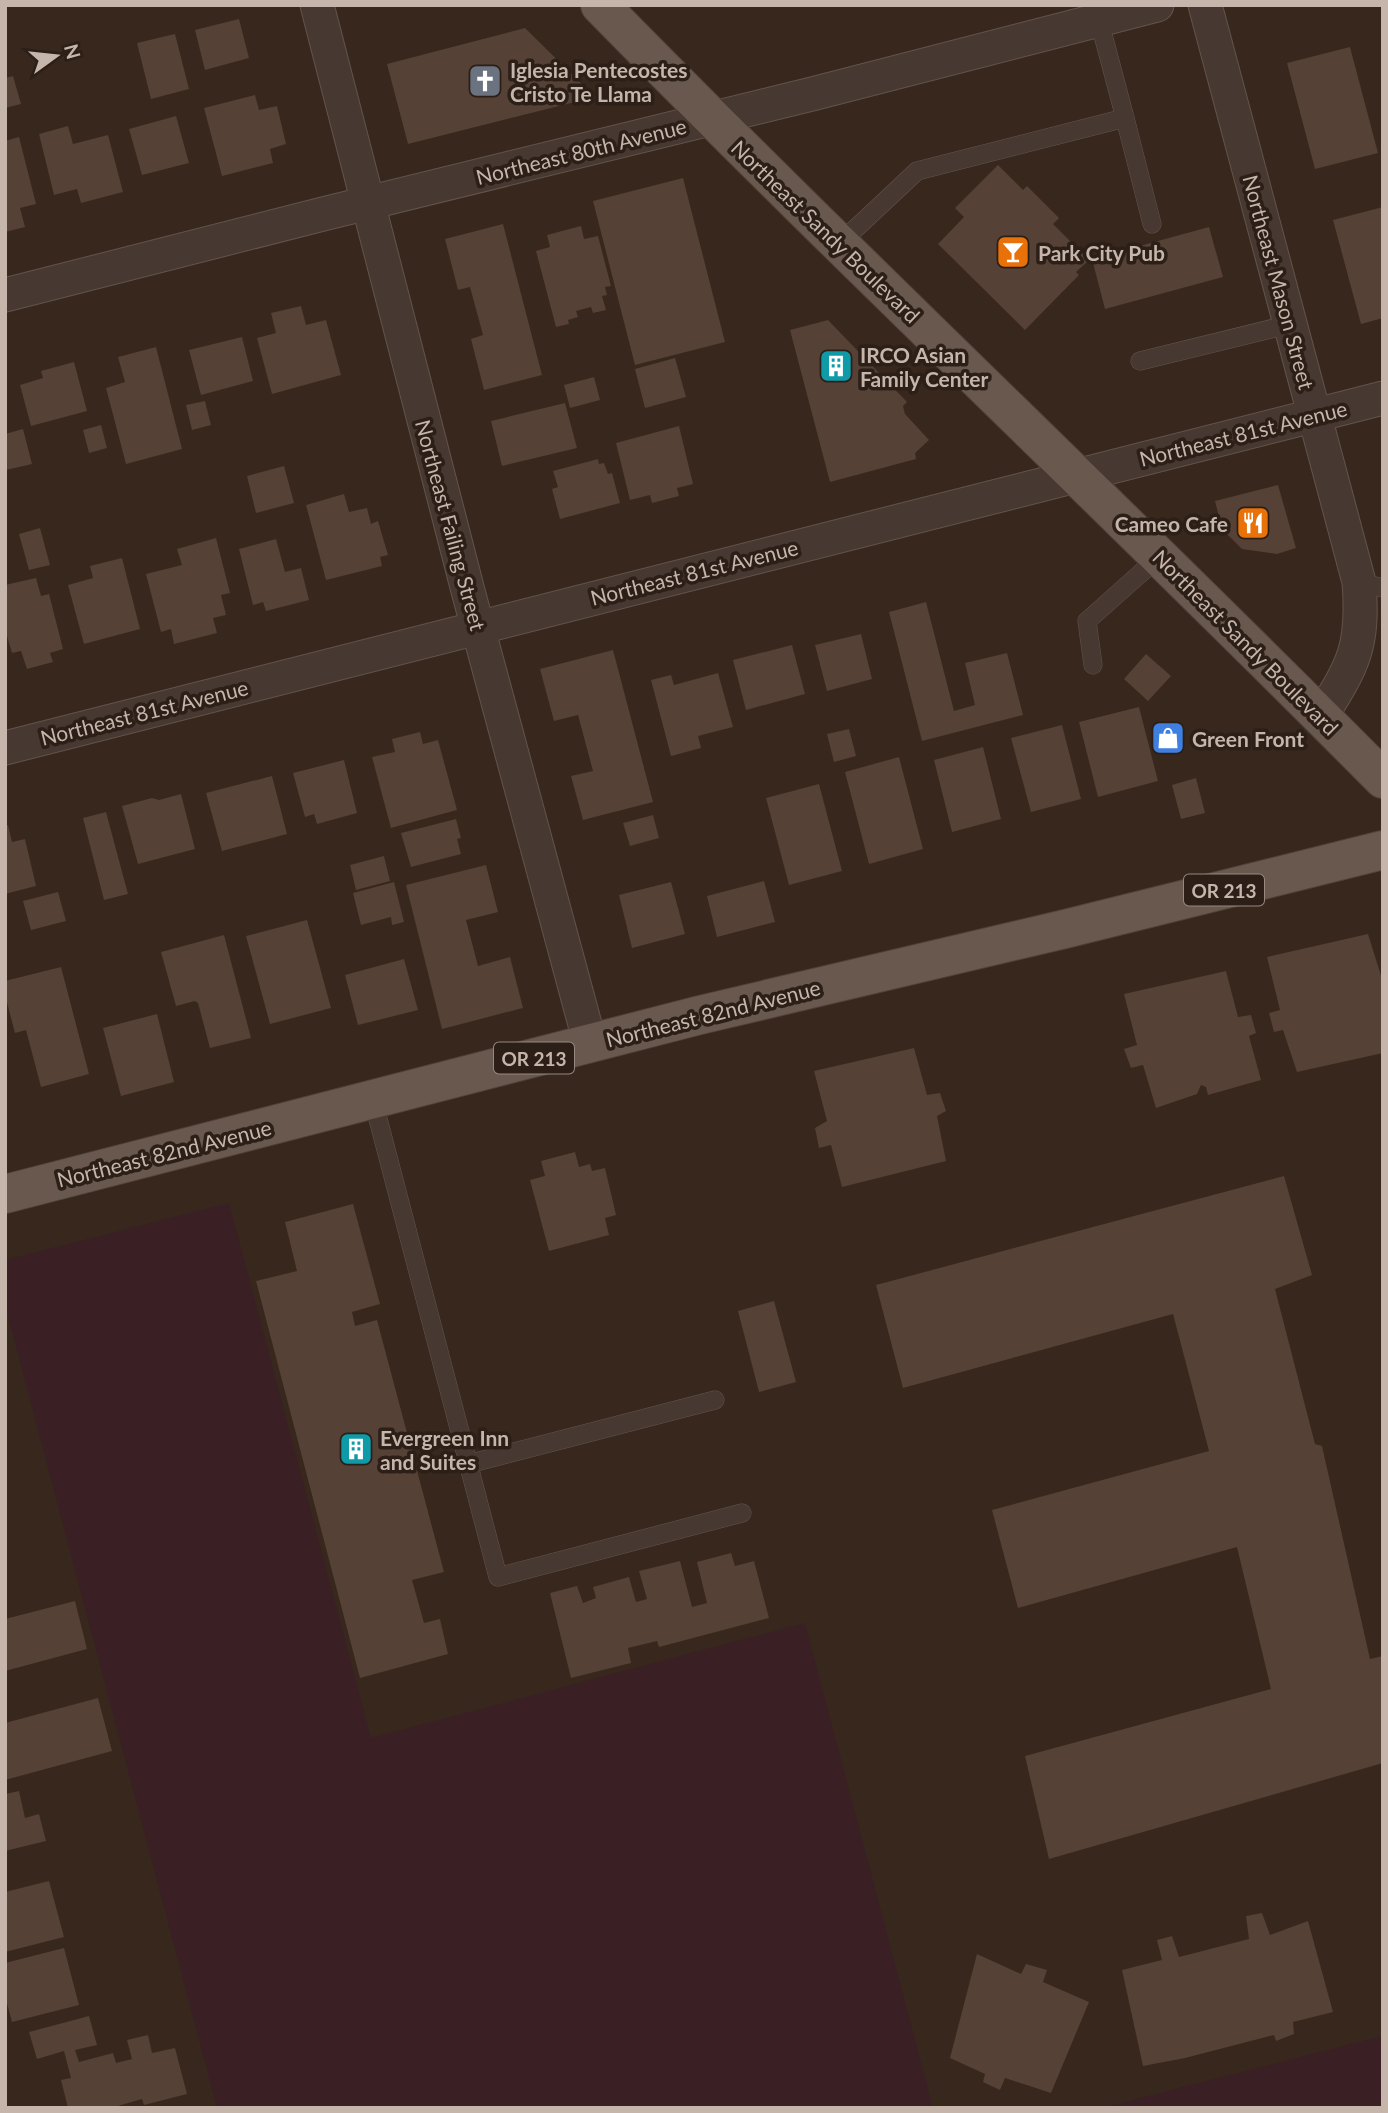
<svg xmlns="http://www.w3.org/2000/svg" width="1388" height="2113" viewBox="0 0 1388 2113" font-family="Lato,sans-serif">
<style>
.green{fill:#3a2024}
.building{fill:#554136}
.lines{fill:none;stroke-linecap:round;stroke-linejoin:round}
.lane-casing{stroke:#63544b;stroke-width:19}
.street-casing{stroke:#63544b;stroke-width:35}
.primary-casing{stroke:#51423a;stroke-width:40}
.lane{stroke:#473931;stroke-width:18}
.street{stroke:#473931;stroke-width:33}
.primary{stroke:#68584e;stroke-width:38}
.labels{text-anchor:middle;dominant-baseline:central;stroke-width:7;stroke-linejoin:round;paint-order:stroke}
.shield{fill:#2b1f17;stroke:#97887e;stroke-width:2}
.shield-label{font-size:19px;font-weight:bold;fill:#c5b5aa}
.poi-label{font-size:21px;font-weight:bold;fill:#c5b5aa;stroke:#2b1f17;text-anchor:start}
.street-label{font-size:21px;fill:#c5b5aa;stroke:#2b1f17}
</style>
<rect width="100%" height="100%" fill="#37271d"/>
<!-- green -->
<g class="green">
<polygon points="229,1203 371,1738 805,1623 933,2108 217,2108 5,1305 5,1260"/>
<polygon points="1383,2036 1383,2108 1101,2108"/>
</g>
<!-- building -->
<g class="building">
<polygon points="239,19 249,58 205,70 195,30"/>
<polygon points="525,28 595,97 408,144 387,64"/>
<polygon points="175,34 189,89 151,99 137,43"/>
<polygon points="1350,47 1378,153 1315,169 1287,63"/>
<polygon points="13,76 21,104 5,108 5,78"/>
<polygon points="255,95 259,110 277,106 286,144 270,149 273,163 222,176 204,108"/>
<polygon points="176,116 189,163 142,175 129,129"/>
<polygon points="68,126 73,144 108,135 123,192 81,203 77,189 54,195 39,134"/>
<polygon points="19,137 36,204 20,208 25,227 5,232 5,141"/>
<polygon points="998,165 1023,190 1027,186 1059,218 1053,224 1089,260 1076,272 1079,275 1025,330 938,244 964,217 955,208"/>
<polygon points="683,178 725,342 635,365 593,201"/>
<polygon points="1383,207 1383,318 1361,324 1333,220"/>
<polygon points="503,224 542,375 484,390 471,339 483,335 470,287 458,290 445,239"/>
<polygon points="581,226 584,239 598,236 611,286 605,287 607,295 602,296 606,310 593,313 591,307 576,311 578,317 568,320 569,324 556,327 536,251 550,247 547,235"/>
<polygon points="1209,227 1223,277 1105,309 1092,259"/>
<polygon points="301,306 306,325 326,320 341,375 272,394 257,338 276,333 271,313"/>
<polygon points="828,320 907,402 903,406 905,414 929,440 915,453 916,459 830,482 790,330"/>
<polygon points="242,337 253,381 201,395 189,350"/>
<polygon points="156,347 182,449 126,464 106,388 125,382 118,357"/>
<polygon points="675,358 686,397 645,408 635,369"/>
<polygon points="74,362 87,411 31,426 20,385 43,378 41,371"/>
<polygon points="594,377 600,400 570,408 564,385"/>
<polygon points="205,401 211,425 192,430 186,405"/>
<polygon points="565,403 577,448 502,466 491,421"/>
<polygon points="101,425 107,448 89,453 83,430"/>
<polygon points="679,426 693,484 677,488 679,496 652,503 650,495 630,500 616,443"/>
<polygon points="23,429 32,464 6,470 5,434"/>
<polygon points="598,459 599,464 604,463 608,474 612,473 620,503 560,519 552,489 558,487 553,471"/>
<polygon points="284,466 294,503 256,513 247,476"/>
<polygon points="1278,485 1296,548 1277,554 1242,549 1222,529 1215,501"/>
<polygon points="344,494 349,512 367,508 371,524 378,521 388,555 380,557 382,566 326,580 306,505"/>
<polygon points="40,528 50,565 29,570 19,534"/>
<polygon points="216,538 230,593 221,595 226,615 213,618 217,633 174,644 171,629 161,632 146,574 182,565 177,549"/>
<polygon points="276,539 285,572 301,568 309,600 266,611 263,602 253,605 239,549"/>
<polygon points="122,558 140,629 84,644 68,585 93,578 90,566"/>
<polygon points="36,578 41,596 49,594 63,649 50,653 53,662 27,669 21,651 12,653 5,629 5,585"/>
<polygon points="926,602 954,711 975,705 965,663 1007,653 1023,715 922,741 889,612"/>
<polygon points="861,634 872,679 827,691 815,645"/>
<polygon points="792,645 805,694 746,710 733,660"/>
<polygon points="613,650 653,802 583,820 571,776 593,771 578,715 554,721 540,669"/>
<polygon points="1146,654 1171,676 1148,701 1124,679"/>
<polygon points="718,673 733,727 698,736 701,748 671,756 651,680 671,675 674,685"/>
<polygon points="1139,707 1158,781 1098,797 1079,722"/>
<polygon points="1062,725 1081,799 1031,812 1011,738"/>
<polygon points="849,729 856,756 834,762 827,734"/>
<polygon points="420,732 423,744 438,740 457,810 391,828 372,757 395,752 392,739"/>
<polygon points="983,747 1001,819 952,832 934,760"/>
<polygon points="899,757 923,849 869,864 845,772"/>
<polygon points="344,760 357,813 317,824 314,814 305,817 293,773"/>
<polygon points="272,776 287,834 222,851 206,793"/>
<polygon points="1196,778 1205,813 1181,819 1172,785"/>
<polygon points="819,784 842,871 789,885 766,798"/>
<polygon points="181,794 195,849 138,864 122,806 152,798 159,800"/>
<polygon points="106,812 128,894 104,900 83,818"/>
<polygon points="653,815 659,838 630,846 623,823"/>
<polygon points="456,819 461,838 457,839 461,854 411,867 401,833"/>
<polygon points="8,825 12,842 25,839 36,886 5,894 5,826"/>
<polygon points="384,856 390,881 356,890 350,865"/>
<polygon points="486,865 498,912 466,920 478,966 510,957 523,1008 442,1029 406,885"/>
<polygon points="764,881 775,922 717,937 707,896"/>
<polygon points="394,882 404,922 392,925 391,917 361,925 353,893"/>
<polygon points="671,882 685,934 632,948 619,895"/>
<polygon points="58,892 66,921 31,930 23,901"/>
<polygon points="307,920 331,1008 270,1024 246,936"/>
<polygon points="1368,934 1383,982 1383,1053 1297,1072 1283,1030 1274,1032 1269,1013 1280,1010 1267,957"/>
<polygon points="224,935 251,1038 210,1048 198,1003 195,1001 176,1006 161,952"/>
<polygon points="404,959 418,1010 358,1025 345,975"/>
<polygon points="61,967 89,1074 41,1087 26,1030 15,1033 5,995 5,981"/>
<polygon points="1226,971 1238,1017 1251,1015 1256,1033 1249,1036 1261,1080 1208,1095 1206,1087 1201,1085 1197,1094 1156,1108 1143,1065 1131,1068 1124,1049 1137,1045 1124,994"/>
<polygon points="157,1014 174,1082 121,1096 103,1028"/>
<polygon points="914,1048 927,1095 940,1093 946,1111 937,1116 946,1161 842,1187 831,1145 819,1148 815,1128 827,1121 814,1071"/>
<polygon points="575,1152 579,1167 590,1164 592,1171 605,1168 616,1215 605,1218 609,1235 549,1251 530,1180 545,1176 541,1161"/>
<polygon points="1284,1176 1312,1275 1275,1289 1315,1444 1322,1446 1370,1659 1383,1656 1383,1763 1049,1859 1025,1756 1271,1689 1237,1547 1018,1608 992,1510 1209,1451 1173,1314 903,1388 876,1285"/>
<polygon points="353,1204 380,1304 352,1312 355,1326 377,1320 444,1572 412,1580 424,1623 440,1619 448,1654 360,1678 256,1281 297,1271 285,1222"/>
<polygon points="774,1301 796,1382 759,1392 738,1311"/>
<polygon points="731,1553 735,1566 754,1561 769,1618 659,1647 657,1641 628,1648 631,1663 571,1678 550,1593 577,1586 583,1603 596,1598 593,1587 629,1577 636,1602 647,1599 639,1571 680,1561 692,1607 707,1603 697,1562"/>
<polygon points="75,1601 87,1649 5,1671 5,1619"/>
<polygon points="98,1698 112,1751 5,1780 5,1723"/>
<polygon points="19,1791 25,1818 39,1814 46,1841 5,1851 5,1794"/>
<polygon points="49,1881 64,1937 5,1952 5,1892"/>
<polygon points="1262,1913 1270,1935 1308,1921 1333,2012 1293,2022 1294,2034 1276,2041 1274,2035 1185,2058 1143,2066 1122,1970 1162,1960 1157,1940 1172,1936 1179,1957 1249,1939 1246,1916"/>
<polygon points="64,1948 79,2005 12,2022 5,1996 5,1963"/>
<polygon points="977,1954 1021,1974 1026,1964 1047,1970 1043,1982 1089,2002 1051,2093 1005,2078 1000,2090 983,2082 985,2074 950,2058"/>
<polygon points="89,2016 97,2045 75,2050 79,2062 113,2053 116,2063 132,2059 127,2040 148,2035 152,2053 175,2048 187,2094 144,2105 142,2099 111,2108 68,2108 61,2080 71,2078 64,2051 37,2059 29,2032"/>
</g>
<g class="lines">
<defs>
<g id="lane">
<polyline points="1099,20 1125,118"/>
<polyline points="838,245 917,171 1125,118 1152,224"/>
<polyline points="1140,361 1291,324"/>
<polyline points="1359,582 1383,588"/>
<polyline points="1093,665 1087,621 1160,556"/>
<polyline points="373,1100 498,1577 742,1513"/>
<polyline points="468,1464 715,1400"/>
</g>
<g id="street">
<polyline points="317,5 468,591 590,1043"/>
<path d="M1205 5 1359 582C1364 646 1354 664 1321 716"/>
<polyline points="5,295 323,214 812,94 1157,5"/>
<polyline points="5,748 1383,398"/>
</g>
<g id="primary">
<path d="M600 5C857 267 1125 518 1383 779"/>
<polyline points="5,1194 700,1015 1065,929 1383,850"/>
</g>
</defs>
<!-- lane casing -->
<use href="#lane" class="lane-casing"/>
<!-- street casing -->
<use href="#street" class="street-casing"/>
<!-- primary casing -->
<use href="#primary" class="primary-casing"/>
<!-- lane -->
<use href="#lane" class="lane"/>
<!-- street -->
<use href="#street" class="street"/>
<!-- primary -->
<use href="#primary" class="primary"/>
</g>
<!-- icons -->
<defs>
<symbol id="church-square" viewBox="-11 -11 22 22"><rect x="-9" y="-9" width="18" height="18" rx="4" fill="#6b7280" stroke="#2b1f17"/><path d="M-1.2-6h2.4v3.5h3.3v2.4h-3.3V6h-2.4V-.1h-3.3v-2.4h3.3Z" fill="#fff"/></symbol>
<symbol id="bar-square" viewBox="-11 -11 22 22"><rect x="-9" y="-9" width="18" height="18" rx="4" fill="#e8710a" stroke="#2b1f17"/><path d="M-6-5H6L.8 .8V4.5H3.5V6h-7V4.5H-.8V.8Z" fill="#fff"/></symbol>
<symbol id="building-square" viewBox="-11 -11 22 22"><rect x="-9" y="-9" width="18" height="18" rx="4" fill="#0f9aa8" stroke="#2b1f17"/><path d="M-4-6H4V6H1V3H-1V6H-4ZM-2.5-4.3h1.7v1.8h-1.7ZM.8-4.3h1.7v1.8H.8ZM-2.5-1h1.7V.8h-1.7ZM.8-1h1.7V.8H.8Z" fill="#fff"/></symbol>
<symbol id="restaurant-square" viewBox="-11 -11 22 22"><rect x="-9" y="-9" width="18" height="18" rx="4" fill="#e8710a" stroke="#2b1f17"/><path d="M-5-6h1v4h1v-4h1v4h1v-4h1v5L-1.5 .5V6h-2V.5L-5-1ZM5-6V6H3V1.5H1.5Q1.5-4 5-6Z" fill="#fff"/></symbol>
<symbol id="shop-square" viewBox="-11 -11 22 22"><rect x="-9" y="-9" width="18" height="18" rx="4" fill="#3f7fe0" stroke="#2b1f17"/><path d="M-5-2.5h2.3a2.7 3.5 0 0 1 5.4 0H5L5.5 6h-11ZM-1.5-2.5h3a1.5 2.3 0 0 0-3 0Z" fill="#fff"/></symbol>
</defs>
<g fill-rule="evenodd">
<use href="#church-square" x="466" y="62" width="38" height="38"/>
<use href="#bar-square" x="994" y="233" width="38" height="38"/>
<use href="#building-square" x="817" y="347" width="38" height="38"/>
<use href="#restaurant-square" x="1234" y="504" width="38" height="38"/>
<use href="#shop-square" x="1149" y="719" width="38" height="38"/>
<use href="#building-square" x="337" y="1430" width="38" height="38"/>
</g>
<g class="labels">
<!-- shield labels -->
<g class="shield">
<rect x="1184" y="874.5" width="80" height="31" rx="5"/>
<rect x="494" y="1042.5" width="80" height="31" rx="5"/>
</g>
<g class="shield-label">
<text x="1224" y="890">OR 213</text>
<text x="534" y="1058">OR 213</text>
</g>
<!-- poi labels -->
<g class="poi-label">
<text x="510" y="69">Iglesia Pentecostes<tspan x="510" dy="24">Cristo Te Llama</tspan></text>
<text x="1038" y="252">Park City Pub</text>
<text x="860" y="354">IRCO Asian<tspan x="860" dy="24">Family Center</tspan></text>
<text x="1228" y="523" text-anchor="end">Cameo Cafe</text>
<text x="1192" y="738">Green Front</text>
<text x="380" y="1437">Evergreen Inn<tspan x="380" dy="24">and Suites</tspan></text>
</g>
<!-- street labels -->
<g class="street-label">
<text transform="translate(581 151) rotate(-14)">Northeast 80th Avenue</text>
<text transform="translate(826 231) rotate(44)">Northeast Sandy Boulevard</text>
<text transform="translate(1279 282) rotate(75)">Northeast Mason Street</text>
<text transform="translate(1243 433) rotate(-14)">Northeast 81st Avenue</text>
<text transform="translate(451 525) rotate(75)">Northeast Failing Street</text>
<text transform="translate(694 572) rotate(-14)">Northeast 81st Avenue</text>
<text transform="translate(1246 642) rotate(45)">Northeast Sandy Boulevard</text>
<text transform="translate(144 712) rotate(-14)">Northeast 81st Avenue</text>
<text transform="translate(713 1013) rotate(-14)">Northeast 82nd Avenue</text>
<text transform="translate(164 1153) rotate(-14)">Northeast 82nd Avenue</text>
</g>
</g>
<!-- border -->
<rect width="1388" height="2113" fill="none" stroke="#c5b5aa" stroke-width="14"/>
<!-- north arrow -->
<g transform="translate(56 56) rotate(75)" stroke="#2b1f17" stroke-width="5" paint-order="stroke">
<path d="M0-5L12 26L0 18L-12 26Z" fill="#c5b5aa"/>
<text y="-10" font-size="19" font-weight="bold" text-anchor="middle" fill="#c5b5aa">N</text>
</g>
</svg>
